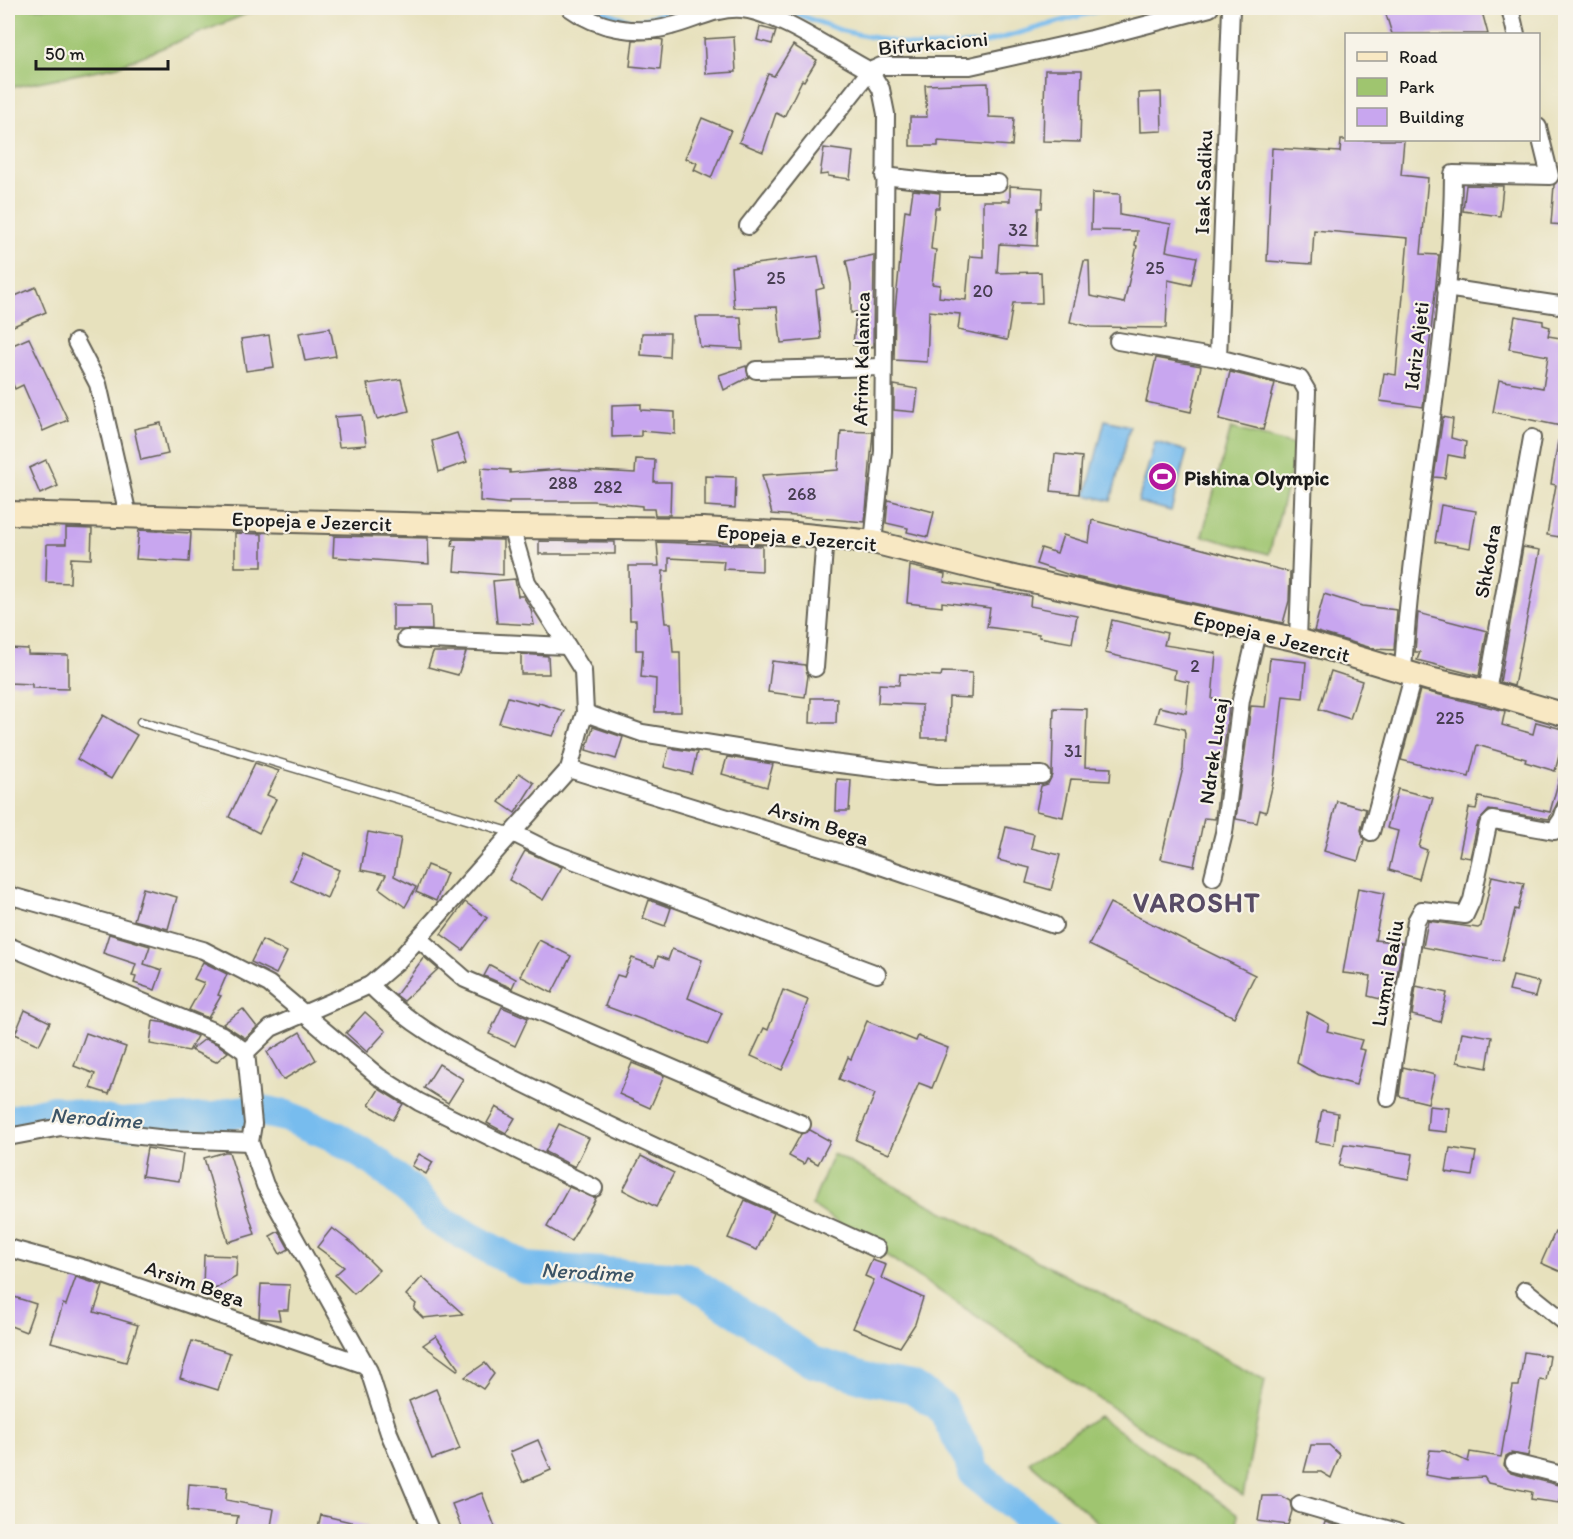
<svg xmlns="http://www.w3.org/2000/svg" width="1573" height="1539" viewBox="0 0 1573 1539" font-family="Itim,sans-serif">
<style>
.green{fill:#9fc56f;stroke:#5e7046;stroke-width:1.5}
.water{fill:#77bcee;stroke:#4a6c85;stroke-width:1.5}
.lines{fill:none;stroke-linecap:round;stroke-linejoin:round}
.stream{stroke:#77bcee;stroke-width:5}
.river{stroke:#77bcee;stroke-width:32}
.building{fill:#c8a6ef}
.lane-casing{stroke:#636154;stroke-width:11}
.street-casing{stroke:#636154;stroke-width:20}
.secondary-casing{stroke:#636154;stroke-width:26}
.lane{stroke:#fff;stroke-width:8}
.street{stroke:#fff;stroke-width:16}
.secondary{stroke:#f8e8c3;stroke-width:22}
.labels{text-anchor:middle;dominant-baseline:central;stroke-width:4.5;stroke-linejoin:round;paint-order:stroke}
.number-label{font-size:18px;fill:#473e51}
.street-label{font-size:21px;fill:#1c1c1c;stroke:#f7f3e8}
.poi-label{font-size:21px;font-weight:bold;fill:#1c1c1c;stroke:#f7f3e8;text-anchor:start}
.water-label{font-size:22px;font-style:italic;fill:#3c5466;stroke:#f7f3e8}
.district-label{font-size:27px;font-weight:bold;letter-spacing:1.5px;fill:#584c66;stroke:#f7f3e8}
</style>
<rect width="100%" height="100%" fill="#f7f3e8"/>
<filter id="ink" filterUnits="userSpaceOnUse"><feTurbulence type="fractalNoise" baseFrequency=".0167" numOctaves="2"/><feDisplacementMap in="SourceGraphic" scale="12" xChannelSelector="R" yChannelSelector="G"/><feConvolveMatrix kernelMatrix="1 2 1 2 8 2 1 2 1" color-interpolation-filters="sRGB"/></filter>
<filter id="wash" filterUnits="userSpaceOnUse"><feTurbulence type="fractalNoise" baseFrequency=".008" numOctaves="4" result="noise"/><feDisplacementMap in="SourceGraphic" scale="24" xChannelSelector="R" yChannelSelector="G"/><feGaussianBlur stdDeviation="1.35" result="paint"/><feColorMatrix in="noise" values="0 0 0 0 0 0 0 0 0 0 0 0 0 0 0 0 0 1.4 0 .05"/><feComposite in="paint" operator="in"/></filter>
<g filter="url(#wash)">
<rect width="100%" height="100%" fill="#e7e1bd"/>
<!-- green -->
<g class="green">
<polygon points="8,8 261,8 118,66 8,88"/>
<polygon points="1231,428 1298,446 1269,554 1202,536"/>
<polygon points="833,1154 1265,1380 1243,1496 812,1205"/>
<polygon points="1098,1416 1238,1514 1237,1531 1108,1531 1029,1462"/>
</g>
<!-- water -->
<g class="water">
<polygon points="1105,420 1130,426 1111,501 1086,495"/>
<polygon points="1155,442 1187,451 1171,511 1138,502"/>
</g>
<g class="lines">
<!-- stream -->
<g class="stream">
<polyline points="594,8 635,22 677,8"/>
<polyline points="780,8 843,31 918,47 981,44 1107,8"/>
</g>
<!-- river -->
<polyline class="river" points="8,1122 53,1111 120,1124 216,1118 230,1113 257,1110 286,1116 332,1135 376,1162 414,1194 437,1219 525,1268 686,1278 813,1362 868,1379 912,1387 941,1406 969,1458 974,1473 1048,1532"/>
</g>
<g id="blocks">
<!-- building -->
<g class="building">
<polygon points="1384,8 1481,8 1488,34 1392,34"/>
<polygon points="760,27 776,31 772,44 757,40"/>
<polygon points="734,37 736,72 706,74 704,39"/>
<polygon points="659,39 663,40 660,69 630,66 633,40"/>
<polygon points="793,45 817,60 804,81 802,80 784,117 776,113 763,152 739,142 768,74 774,76"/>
<polygon points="1045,70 1082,70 1080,142 1043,141"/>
<polygon points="988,83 989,117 1014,118 1012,146 938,141 938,146 910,146 910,117 927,117 925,85"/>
<polygon points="1161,92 1162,131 1140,132 1139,93"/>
<polygon points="702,118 731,130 711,178 694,170 697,163 685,158"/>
<polygon points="1341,140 1404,140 1401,175 1428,178 1421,254 1439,255 1423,407 1380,401 1384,373 1396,375 1408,238 1314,230 1312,264 1267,261 1272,148 1340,152"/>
<polygon points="824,148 853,152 850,179 828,176 828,174 820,175"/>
<polygon points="1560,176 1566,177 1566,225 1551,224 1554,185"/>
<polygon points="1466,185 1503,186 1500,216 1463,211"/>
<polygon points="1010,186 1043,188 1042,208 1038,208 1037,246 999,244 997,273 1041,272 1042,303 1013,303 1007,340 958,330 960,314 929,311 927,362 894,360 895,310 905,210 910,211 913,190 940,193 939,208 935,208 931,249 936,250 932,284 940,285 939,297 966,300 970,256 983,257 983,201 1010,201"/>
<polygon points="1092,193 1120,194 1120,215 1171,224 1166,251 1197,257 1191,285 1168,280 1166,328 1091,327 1070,322 1084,261 1089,261 1090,296 1124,303 1137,246 1135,245 1137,231 1091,230"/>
<polygon points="874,255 873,347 853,345 856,312 851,313 851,284 846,261"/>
<polygon points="818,256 824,288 816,290 821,339 781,343 777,307 734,308 731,267"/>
<polygon points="36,287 46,312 11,327 8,320 8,299"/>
<polygon points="1515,316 1543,321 1543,325 1550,327 1548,336 1566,339 1566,427 1493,412 1499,380 1543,388 1548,356 1509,349"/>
<polygon points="696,317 741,317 743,349 700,347"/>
<polygon points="330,328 336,356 305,361 299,333"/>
<polygon points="642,333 670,333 669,357 641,355"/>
<polygon points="269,335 274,367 246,371 241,339"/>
<polygon points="29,338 68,420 43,431 23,385 15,389 8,373 8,347"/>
<polygon points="1156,358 1201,366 1191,412 1146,402"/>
<polygon points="746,366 749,377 724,390 719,375"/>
<polygon points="1230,372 1275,383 1263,430 1219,419"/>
<polygon points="401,379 409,411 377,419 367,384"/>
<polygon points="894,385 918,389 915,412 894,410"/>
<polygon points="641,404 641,410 675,412 675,434 641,431 641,436 612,437 612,405"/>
<polygon points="362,415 366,445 339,447 335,417"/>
<polygon points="1443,417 1453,419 1451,438 1466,442 1464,458 1448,455 1445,478 1434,477"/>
<polygon points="161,423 168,454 141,460 134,429"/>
<polygon points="841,431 873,432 865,522 772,514 762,475 838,470"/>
<polygon points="457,433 467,462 439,472 432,441"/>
<polygon points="1558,441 1566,442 1566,538 1547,535 1556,485 1551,484"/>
<polygon points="1055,454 1082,457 1079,494 1051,491"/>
<polygon points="636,459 655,460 654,482 671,482 670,515 655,515 654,509 642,509 642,506 593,501 509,501 509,504 480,501 481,468 510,470 510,473 561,469 635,473"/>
<polygon points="46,460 58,486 40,494 29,468"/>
<polygon points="705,476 736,477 735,508 705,506"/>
<polygon points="888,500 934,512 928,537 907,532 908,528 886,523"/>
<polygon points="1441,505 1476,511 1470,548 1435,542"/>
<polygon points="1092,520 1290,572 1289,601 1283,623 1076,577 1036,564 1041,548 1057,553 1063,535 1089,543"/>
<polygon points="66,528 92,529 91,559 71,558 70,583 46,582 47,544 66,544"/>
<polygon points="139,530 191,533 189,562 136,559"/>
<polygon points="235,533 262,534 262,567 235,567"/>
<polygon points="334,536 428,538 429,564 333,557"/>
<polygon points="453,539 503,540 503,575 454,571 456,546 452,546"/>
<polygon points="539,541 615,542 615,554 539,554"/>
<polygon points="657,542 762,546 762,571 723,569 724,561 669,558 669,571 663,571 662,592 665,623 671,623 673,652 680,652 681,712 655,712 656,679 641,677 643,650 636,650 636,620 630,620 629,566 659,566"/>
<polygon points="1523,547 1540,550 1514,686 1500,682"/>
<polygon points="910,566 945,574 944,582 1031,596 1030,606 1077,615 1072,643 1039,637 1039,634 987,627 990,608 942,602 942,607 907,603"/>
<polygon points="515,579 518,596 523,596 531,609 534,625 497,623 493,581"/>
<polygon points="1324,594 1362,606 1397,610 1394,650 1375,649 1314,631"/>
<polygon points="393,605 431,605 432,630 393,630"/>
<polygon points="1418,613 1487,631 1479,676 1417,660 1420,652 1415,652"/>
<polygon points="1112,620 1167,633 1164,645 1216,653 1212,699 1230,700 1215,819 1204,818 1194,866 1161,859 1183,768 1185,733 1184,729 1155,722 1159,707 1186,713 1189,682 1174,679 1175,670 1105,653"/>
<polygon points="8,648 28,649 28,654 68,655 68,689 32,688 32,684 8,683"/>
<polygon points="433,652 466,652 458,675 428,667"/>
<polygon points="521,654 548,656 549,674 521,674"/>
<polygon points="1270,658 1306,662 1303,698 1283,696 1274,779 1266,812 1260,810 1257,823 1236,819 1251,706 1265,707"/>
<polygon points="772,661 805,665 808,676 805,697 768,692"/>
<polygon points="1331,671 1362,681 1350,719 1319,709"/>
<polygon points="942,672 972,673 971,698 949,697 948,738 922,738 922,705 878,703 879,684 899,685 900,674 941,676"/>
<polygon points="1420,690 1505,711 1502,725 1533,734 1536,722 1566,730 1555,771 1525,762 1526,759 1477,745 1469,777 1401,760"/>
<polygon points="508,697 538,705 539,703 564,711 553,736 499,723"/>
<polygon points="811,698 837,698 836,723 810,723"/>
<polygon points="1054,708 1087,709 1085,767 1111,768 1110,781 1071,779 1063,817 1036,811 1041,786 1048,784 1052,775"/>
<polygon points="103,715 137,735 111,779 77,759"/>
<polygon points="593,727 623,737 616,759 586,750"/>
<polygon points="669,748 697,752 692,774 664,767"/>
<polygon points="727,757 773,764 767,787 722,774"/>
<polygon points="255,763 279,771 267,795 276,799 259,833 229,817"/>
<polygon points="1561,772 1566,773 1566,797 1559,800 1549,819 1489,810 1478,822 1470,858 1459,856 1469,808 1476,809 1479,797 1550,812"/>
<polygon points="519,773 534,783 515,813 499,802"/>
<polygon points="837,779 851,780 849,811 836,811"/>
<polygon points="1398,789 1433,798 1419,847 1427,850 1419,879 1389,870 1398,831 1387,828"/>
<polygon points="1337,801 1366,809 1361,830 1364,840 1358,861 1324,851"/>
<polygon points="1006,827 1034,834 1031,848 1060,855 1051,890 1026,883 1030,868 998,860"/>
<polygon points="368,832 401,838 394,876 416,887 405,907 379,888 386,875 361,870"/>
<polygon points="525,851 562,867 543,900 509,880"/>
<polygon points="303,854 339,870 327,898 291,881"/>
<polygon points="427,865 447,873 436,901 416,892"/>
<polygon points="1492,876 1524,883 1518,910 1515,909 1502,962 1423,947 1428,921 1478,928 1481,926"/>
<polygon points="143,888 177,897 168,929 134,920"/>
<polygon points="1358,888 1384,893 1375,940 1402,943 1393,1002 1368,996 1371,976 1343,973"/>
<polygon points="649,900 671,908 665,926 643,918"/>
<polygon points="465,902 487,918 463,950 441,934"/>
<polygon points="1110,903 1255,975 1234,1017 1089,945"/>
<polygon points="109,934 150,946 144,964 162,970 155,990 134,983 136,977 132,976 136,964 103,953"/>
<polygon points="262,940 287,952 276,974 251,962"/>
<polygon points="539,940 571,956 552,993 520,976"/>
<polygon points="672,949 702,960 688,998 722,1013 708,1044 605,1006 617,975 624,977 632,958 655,966 658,956 668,960"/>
<polygon points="424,957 438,969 404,1001 396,995"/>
<polygon points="203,962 227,974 218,995 221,996 208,1018 189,1010 204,983 194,979"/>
<polygon points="490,965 516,979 512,988 484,976"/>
<polygon points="1513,976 1539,982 1535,997 1509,991"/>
<polygon points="1416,986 1447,993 1440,1022 1412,1015"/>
<polygon points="783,990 808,1000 793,1041 795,1042 782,1070 751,1056 764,1028 768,1030"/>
<polygon points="502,1007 528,1018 515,1046 489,1034"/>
<polygon points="243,1009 257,1027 245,1038 223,1024"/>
<polygon points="25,1010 50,1022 39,1045 15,1034"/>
<polygon points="365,1012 386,1031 367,1052 346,1033"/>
<polygon points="1307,1012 1329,1024 1327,1031 1362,1040 1359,1049 1365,1050 1356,1085 1319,1075 1297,1063"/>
<polygon points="153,1021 166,1023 197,1036 189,1051 150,1044"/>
<polygon points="867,1021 916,1041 918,1036 948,1048 932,1088 919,1083 889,1154 856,1140 875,1094 839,1079 848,1057 851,1059"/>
<polygon points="300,1032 316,1060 283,1080 267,1052"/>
<polygon points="1462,1032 1492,1037 1487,1068 1457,1062"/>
<polygon points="86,1033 126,1047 109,1094 90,1088 95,1074 74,1066"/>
<polygon points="205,1039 217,1044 228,1052 216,1062 191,1050"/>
<polygon points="632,1063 664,1076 650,1108 619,1094"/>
<polygon points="439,1064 463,1079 448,1103 424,1088"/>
<polygon points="1403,1067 1435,1075 1428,1103 1399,1096"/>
<polygon points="379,1089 403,1104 393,1120 369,1105"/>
<polygon points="1429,1106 1449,1108 1447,1132 1427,1130"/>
<polygon points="496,1107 515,1118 506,1133 487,1123"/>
<polygon points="1322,1110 1338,1113 1334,1145 1316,1142"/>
<polygon points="559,1124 589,1138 575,1167 545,1152"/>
<polygon points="810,1130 830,1141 818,1164 807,1158 804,1164 789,1156 801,1134"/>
<polygon points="1344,1144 1413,1154 1409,1179 1339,1166"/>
<polygon points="147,1148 183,1154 179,1181 142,1176"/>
<polygon points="1450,1148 1476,1152 1472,1176 1446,1172"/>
<polygon points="225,1152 229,1152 255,1234 228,1242 204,1158"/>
<polygon points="419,1154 433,1162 426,1174 412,1166"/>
<polygon points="641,1156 674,1173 656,1207 623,1190"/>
<polygon points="569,1187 596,1198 571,1241 547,1227"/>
<polygon points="745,1200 774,1213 757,1250 728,1238"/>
<polygon points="332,1228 353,1244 379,1270 354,1294 335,1275 344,1267 317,1247"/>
<polygon points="279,1231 289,1249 280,1254 270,1236"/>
<polygon points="1555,1232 1566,1237 1566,1274 1541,1263"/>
<polygon points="204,1255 237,1256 236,1277 213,1290 203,1289"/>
<polygon points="872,1260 886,1265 881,1278 923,1298 915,1324 900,1347 853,1328 874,1280 865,1276"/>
<polygon points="76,1277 103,1286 94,1312 138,1325 126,1362 51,1342 63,1304 66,1305"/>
<polygon points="422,1277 463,1314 423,1318 414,1309 416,1304 406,1295"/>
<polygon points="261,1284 290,1285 288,1310 278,1310 280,1320 259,1318"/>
<polygon points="8,1295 36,1304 26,1332 8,1325"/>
<polygon points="436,1336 459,1368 457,1370 423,1345"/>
<polygon points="192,1341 230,1353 218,1390 180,1378"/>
<polygon points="1524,1352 1550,1356 1546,1381 1540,1380 1528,1456 1511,1453 1506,1456 1504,1465 1511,1473 1562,1486 1559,1503 1531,1499 1532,1492 1488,1483 1484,1477 1449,1479 1425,1475 1430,1450 1445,1451 1468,1462 1470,1452 1501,1457 1513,1386 1519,1386"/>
<polygon points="485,1363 494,1374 483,1389 465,1377"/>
<polygon points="436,1389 460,1449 432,1459 409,1401"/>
<polygon points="538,1440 551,1470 523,1482 510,1452"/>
<polygon points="1311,1445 1329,1445 1340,1455 1331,1478 1321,1472 1304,1472"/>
<polygon points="189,1484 227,1487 226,1500 274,1509 270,1532 235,1532 238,1516 187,1511"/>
<polygon points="482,1493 497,1532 463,1532 452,1504"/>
<polygon points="1262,1496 1281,1496 1290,1501 1292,1511 1288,1525 1258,1521"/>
<polygon points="321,1515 368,1526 367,1532 317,1532"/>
<polygon points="1325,1522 1357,1532 1322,1532"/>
</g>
</g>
</g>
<g filter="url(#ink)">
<use href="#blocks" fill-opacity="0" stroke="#636154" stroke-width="1.5"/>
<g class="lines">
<defs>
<polyline id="lane" points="141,722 513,833"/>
<g id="street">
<path d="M570 8C597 28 637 36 671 26 695 20 716 7 742 9 779 13 836 53 870 71L881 89 886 114 883 451 873 542"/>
<polyline points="1231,8 1218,358 1300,379 1307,391 1298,640"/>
<polyline points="1510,8 1516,34"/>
<polyline points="884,176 945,183 998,183"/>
<polyline points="748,226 870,71 881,66 970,66 1092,39 1210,8"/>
<polyline points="1446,288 1566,306"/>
<polyline points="1118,341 1218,358"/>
<polyline points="76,342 98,384 128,515"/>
<polyline points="756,370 883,367"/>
<polyline points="406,639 567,646"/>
<polyline points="815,668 825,536"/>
<path d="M1403 670C1413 504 1452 340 1453 174L1550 176 1538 127"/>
<polyline points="1487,692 1532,438"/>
<polyline points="585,713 642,733 832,763 937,776 1042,775"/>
<polyline points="569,769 854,857 1054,925"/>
<polyline points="1371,832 1414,673"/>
<polyline points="513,833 551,852 877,974"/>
<polyline points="1213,877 1224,833 1241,700 1257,632"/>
<polyline points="8,895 203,950 269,984 379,1077 419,1102 594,1188"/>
<polyline points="419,939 465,979 802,1124"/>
<polyline points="8,946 222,1035 246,1052"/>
<path d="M370 985C422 1038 490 1066 555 1099 661 1151 769 1199 877 1249"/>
<polyline points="1388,1098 1416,921 1422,910 1465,915 1472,900 1488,825 1493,820 1554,831 1562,819 1566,807"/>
<polyline points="8,1137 61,1127 167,1139 250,1142"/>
<polyline points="8,1248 89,1270 365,1365"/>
<polyline points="1525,1290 1566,1323"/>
<polyline points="1514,1463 1566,1476"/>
<polyline points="1300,1504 1397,1532"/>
<polyline points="431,1532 389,1433 369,1371 265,1185 250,1142 253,1124 246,1052 271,1028 370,985 398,961 569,769 581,725 585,713 583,671 527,582 511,527"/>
</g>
<polyline id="secondary" points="8,513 511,527 703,529 795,534 873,542 1000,574 1298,640 1429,679 1487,692 1566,715"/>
</defs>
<!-- lane casing -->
<use href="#lane" class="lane-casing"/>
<!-- street casing -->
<use href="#street" class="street-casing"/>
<!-- secondary casing -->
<use href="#secondary" class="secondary-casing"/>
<!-- lane -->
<use href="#lane" class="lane"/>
<!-- street -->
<use href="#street" class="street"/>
<!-- secondary -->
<use href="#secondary" class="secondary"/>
</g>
</g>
<!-- icons -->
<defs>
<symbol id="stadium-disc" viewBox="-11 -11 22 22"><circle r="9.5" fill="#b5179e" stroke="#f7f3e8"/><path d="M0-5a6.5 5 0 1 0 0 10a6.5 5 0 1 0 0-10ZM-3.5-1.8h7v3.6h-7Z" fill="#fff"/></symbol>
</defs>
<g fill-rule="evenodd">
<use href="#stadium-disc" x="1146" y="460" width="33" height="33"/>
</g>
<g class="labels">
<!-- number labels -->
<g class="number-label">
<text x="1018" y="230">32</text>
<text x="1155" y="268">25</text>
<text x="776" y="278">25</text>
<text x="983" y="291">20</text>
<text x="563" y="483">288</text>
<text x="608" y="487">282</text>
<text x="802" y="494">268</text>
<text x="1195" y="666">2</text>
<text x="1450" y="718">225</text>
<text x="1073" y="751">31</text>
</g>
<!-- street labels -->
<g class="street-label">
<text transform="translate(933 43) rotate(-5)">Bifurkacioni</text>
<text transform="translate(1203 182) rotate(-88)">Isak Sadiku</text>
<text transform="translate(1416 346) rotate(-83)">Idriz Ajeti</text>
<text transform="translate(861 359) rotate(-89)">Afrim Kalanica</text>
<text transform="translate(312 521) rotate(2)">Epopeja e Jezercit</text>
<text transform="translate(797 537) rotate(5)">Epopeja e Jezercit</text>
<text transform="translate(1487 561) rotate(-80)">Shkodra</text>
<text transform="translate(1272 636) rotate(14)">Epopeja e Jezercit</text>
<text transform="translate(1213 751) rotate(-82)">Ndrek Lucaj</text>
<text transform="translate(819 823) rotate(18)">Arsim Bega</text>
<text transform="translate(1387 973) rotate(-80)">Lumni Baliu</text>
<text transform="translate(195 1283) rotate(19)">Arsim Bega</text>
</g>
<!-- poi labels -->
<g class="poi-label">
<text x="1184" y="477">Pishina Olympic</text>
</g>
<!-- water labels -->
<g class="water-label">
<text transform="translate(96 1118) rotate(4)">Nerodime</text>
<text transform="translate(587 1272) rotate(3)">Nerodime</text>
</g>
<!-- district labels -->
<g class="district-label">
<text x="1197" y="902">VAROSHT</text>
</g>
</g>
<!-- margin -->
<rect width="1573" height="1539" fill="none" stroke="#f7f3e8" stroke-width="30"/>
<!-- legend -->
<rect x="1345" y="33" width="195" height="108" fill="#f7f3e8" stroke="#9f9d96" stroke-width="1.5"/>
<rect x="1357" y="52" width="30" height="9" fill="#f8e8c3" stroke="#9f9d96" stroke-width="1.5"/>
<text x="1399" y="63" font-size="18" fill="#1c1c1c">Road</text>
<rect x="1357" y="78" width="30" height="18" fill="#9fc56f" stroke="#9f9d96" stroke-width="1.5"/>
<text x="1399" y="93" font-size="18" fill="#1c1c1c">Park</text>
<rect x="1357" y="108" width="30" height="18" fill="#c8a6ef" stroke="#9f9d96" stroke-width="1.5"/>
<text x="1399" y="123" font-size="18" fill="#1c1c1c">Building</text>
<!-- scale -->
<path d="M36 60v9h132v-9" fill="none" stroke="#1c1c1c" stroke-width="3"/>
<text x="45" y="60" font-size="18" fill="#1c1c1c" stroke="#f7f3e8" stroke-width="4.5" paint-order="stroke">50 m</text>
</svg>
